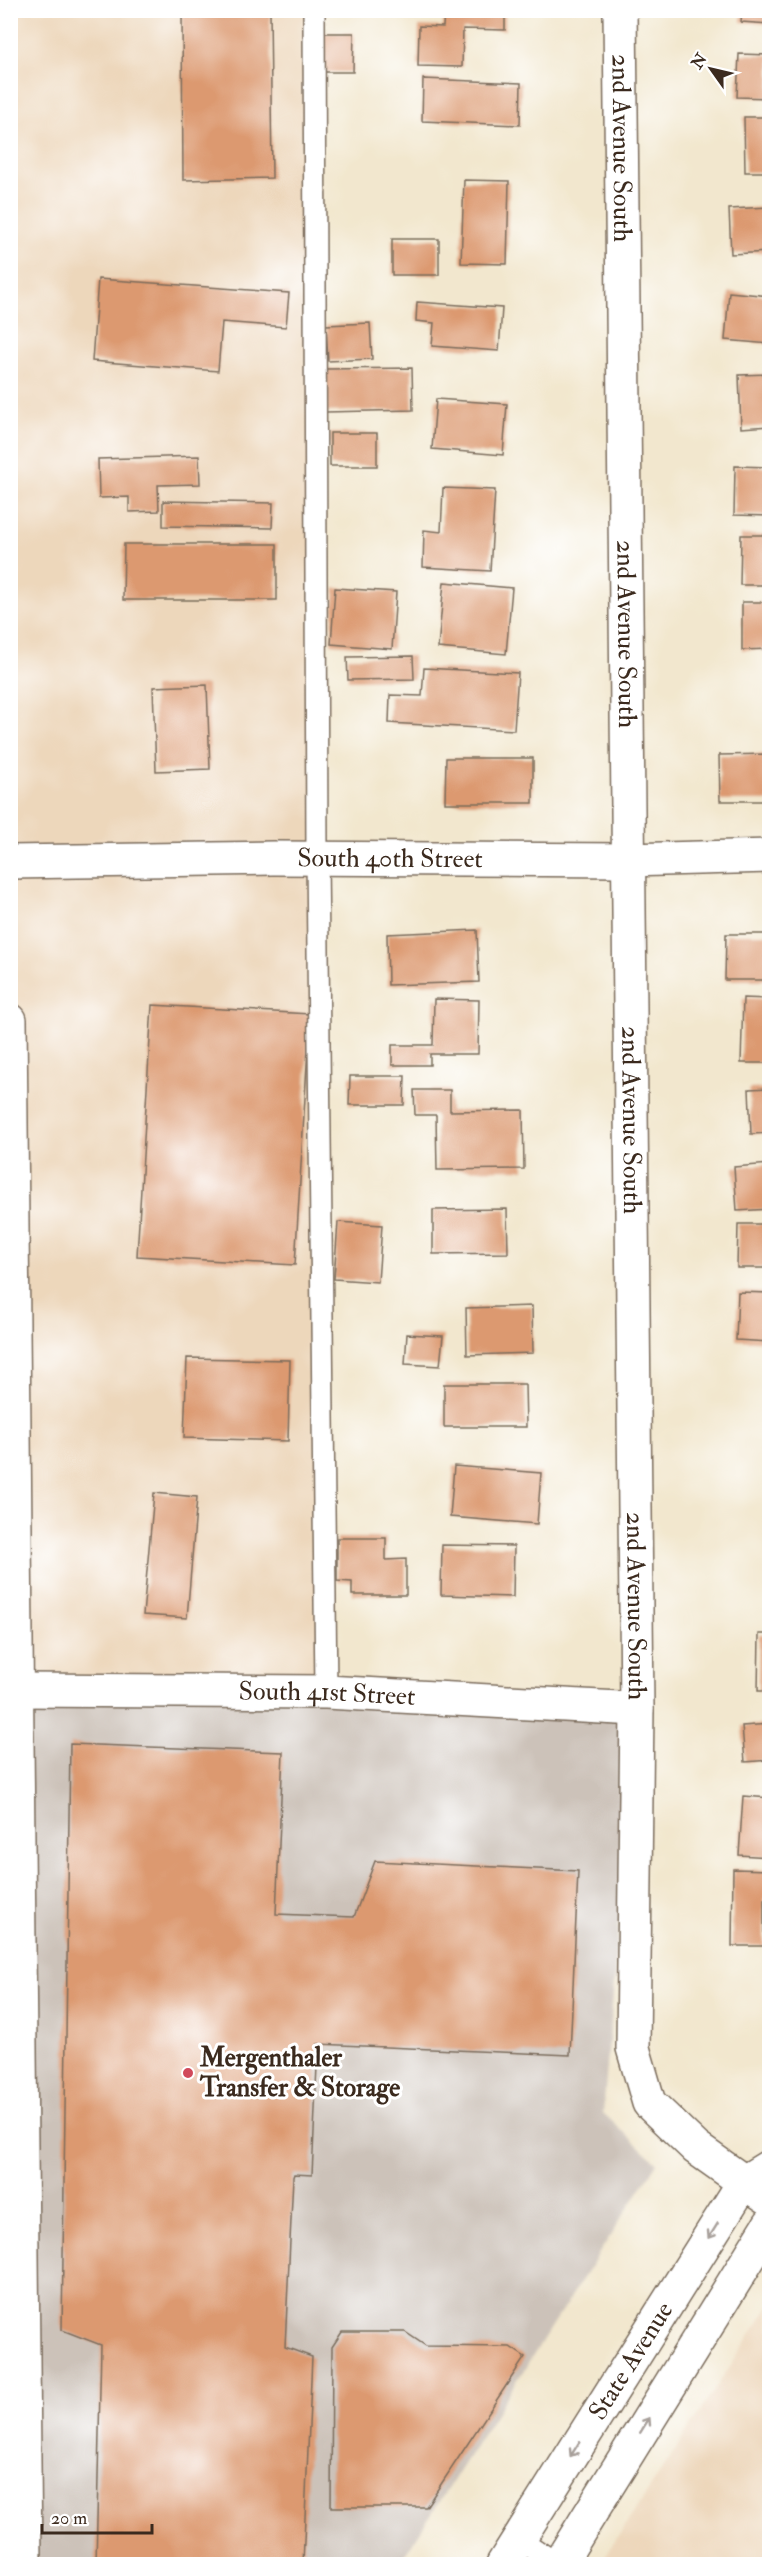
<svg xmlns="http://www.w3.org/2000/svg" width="780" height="2575" viewBox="0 0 780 2575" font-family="'IM FELL Double Pica',serif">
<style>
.built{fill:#edd7bb}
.industrial{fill:#ccc2b9}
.building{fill:#dc996f}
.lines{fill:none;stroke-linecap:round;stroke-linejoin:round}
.service-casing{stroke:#7b6c5c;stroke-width:24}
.minor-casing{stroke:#7b6c5c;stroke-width:36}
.tertiary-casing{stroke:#7b6c5c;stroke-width:36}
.secondary-casing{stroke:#7b6c5c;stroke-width:36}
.service{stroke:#fff;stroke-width:21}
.minor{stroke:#fff;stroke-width:33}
.tertiary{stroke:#fff;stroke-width:33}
.secondary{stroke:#fff;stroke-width:33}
.oneway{stroke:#a79f9a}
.poi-dot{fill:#d1495b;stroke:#fff;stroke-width:2}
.labels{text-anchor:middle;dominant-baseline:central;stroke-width:6;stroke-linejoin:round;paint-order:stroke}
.street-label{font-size:26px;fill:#3b2a1e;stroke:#fff}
.poi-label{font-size:26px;font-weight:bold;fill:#3b2a1e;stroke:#fff;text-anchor:start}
</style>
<rect width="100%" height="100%" fill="#fff"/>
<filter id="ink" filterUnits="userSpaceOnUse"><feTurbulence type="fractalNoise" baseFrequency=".0167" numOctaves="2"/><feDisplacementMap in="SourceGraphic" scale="12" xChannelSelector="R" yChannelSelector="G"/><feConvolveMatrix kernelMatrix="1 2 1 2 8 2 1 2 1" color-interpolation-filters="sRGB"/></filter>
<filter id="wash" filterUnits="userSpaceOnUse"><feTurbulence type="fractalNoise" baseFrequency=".008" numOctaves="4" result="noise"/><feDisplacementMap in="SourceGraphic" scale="24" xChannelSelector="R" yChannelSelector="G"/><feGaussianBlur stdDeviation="1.35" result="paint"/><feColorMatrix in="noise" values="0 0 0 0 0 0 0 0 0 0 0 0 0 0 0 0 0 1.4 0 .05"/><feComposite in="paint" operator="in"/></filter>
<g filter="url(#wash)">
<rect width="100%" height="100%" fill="#f2e7ce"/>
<!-- built -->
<g class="built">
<polygon points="11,11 314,11 326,1692 11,1689"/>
<polygon points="769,2307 769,2564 600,2564"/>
</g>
<!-- industrial -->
<polygon class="industrial" points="11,1689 637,1709 603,2113 657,2163 399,2564 11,2564"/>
<g id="blocks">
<!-- building -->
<g class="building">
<polygon points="182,10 270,10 272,178 183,180"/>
<polygon points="444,10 505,10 505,30 463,29 462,67 418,66 419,26 443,27"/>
<polygon points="742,10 770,10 770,24 741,22"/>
<polygon points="321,33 354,33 353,72 320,72"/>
<polygon points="739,54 770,55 770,98 737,97"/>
<polygon points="423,79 521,83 520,125 422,121"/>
<polygon points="744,117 770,117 770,172 745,172"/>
<polygon points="464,180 509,181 507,264 461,263"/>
<polygon points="770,207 770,252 731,254 729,209"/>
<rect x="392" y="239" width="47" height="36"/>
<polygon points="98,279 289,293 286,327 222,322 218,371 92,361"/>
<polygon points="729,292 770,296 770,344 725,340"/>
<polygon points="417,302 502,308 499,351 432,346 434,323 416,321"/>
<polygon points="370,323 372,359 328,361 326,325"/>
<polygon points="412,368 413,410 326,412 326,369"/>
<polygon points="770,374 770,426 741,428 739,375"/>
<polygon points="436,399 507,404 503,455 432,449"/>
<rect x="330" y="433" width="47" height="33"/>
<polygon points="199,456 200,484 158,485 159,511 129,512 129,497 99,498 98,459"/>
<polygon points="735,466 770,467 770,516 734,515"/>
<polygon points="443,488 495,490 490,571 423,567 424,530 441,532"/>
<polygon points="163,501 273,503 272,528 163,526"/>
<polygon points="741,535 770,535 770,585 740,585"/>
<polygon points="124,544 277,544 277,600 123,600"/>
<polygon points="444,582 512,588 506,654 438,648"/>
<polygon points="335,588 396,592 392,649 331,644"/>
<polygon points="742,602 770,602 770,649 742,650"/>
<polygon points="413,656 414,679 348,680 347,657"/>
<polygon points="424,668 518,673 514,730 389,723 390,695 422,696"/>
<polygon points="207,685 210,769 156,771 153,687"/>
<polygon points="770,754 770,801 720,801 719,755"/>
<polygon points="446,758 533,758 533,803 445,803"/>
<polygon points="477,930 479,982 388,985 387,934"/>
<polygon points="726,934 770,934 770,980 725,980"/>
<polygon points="743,998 770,999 770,1063 741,1063"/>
<polygon points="434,999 479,1000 478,1054 430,1054 430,1065 392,1065 392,1045 433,1045"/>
<polygon points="152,1005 310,1014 295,1265 137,1256"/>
<polygon points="350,1076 405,1076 404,1105 349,1105"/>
<polygon points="770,1088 770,1133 751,1134 749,1089"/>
<polygon points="414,1090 450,1090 450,1111 523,1110 524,1169 437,1170 436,1115 415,1115"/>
<polygon points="770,1164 770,1209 737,1211 734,1167"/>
<polygon points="507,1209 508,1253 433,1254 433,1210"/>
<polygon points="338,1222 382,1225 378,1282 334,1279"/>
<polygon points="738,1224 770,1224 770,1268 737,1268"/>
<polygon points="738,1292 770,1293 770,1342 736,1340"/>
<polygon points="532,1306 533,1353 467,1355 466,1308"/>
<polygon points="407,1334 443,1336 440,1366 405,1364"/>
<polygon points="187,1358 290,1360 288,1441 184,1438"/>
<polygon points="444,1384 525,1384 526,1427 444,1427"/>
<polygon points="454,1466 541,1473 537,1524 450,1517"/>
<polygon points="154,1493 197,1497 187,1618 143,1615"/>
<polygon points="337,1538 386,1538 386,1560 406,1559 406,1595 352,1595 352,1582 337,1581"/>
<polygon points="442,1545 514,1546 513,1597 441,1595"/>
<polygon points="759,1634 770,1634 770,1691 758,1691"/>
<polygon points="770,1724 770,1760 745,1762 742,1726"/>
<polygon points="70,1744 283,1752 276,1914 354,1917 375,1861 578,1871 570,2055 318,2044 312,2175 294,2174 293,2177 285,2347 312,2357 303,2564 96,2564 101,2345 62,2330"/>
<polygon points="743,1796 770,1798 770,1857 739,1855"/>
<polygon points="733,1869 770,1870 769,1899 764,1899 764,1946 732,1946"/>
<polygon points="342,2332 405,2332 426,2346 510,2347 525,2357 426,2507 331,2507 332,2347"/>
</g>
</g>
</g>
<g filter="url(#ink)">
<use href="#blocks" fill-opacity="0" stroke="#7b6c5c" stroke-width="1.5"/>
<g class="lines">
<defs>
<g id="service">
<polyline points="314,10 317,858 326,1692"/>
<polyline points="519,2539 557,2564"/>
</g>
<g id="minor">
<path id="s1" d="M620 10 637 1709 633 2048 649 2103 696 2148 744 2182"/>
<path id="s2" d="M10 862 273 858 628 860 770 856"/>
<path id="s3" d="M18 1690 326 1692 637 1709"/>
</g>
<g id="tertiary">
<polyline points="10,1020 25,2564"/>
<polyline points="744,2182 770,2199"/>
</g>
<g id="secondary">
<path id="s4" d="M503 2564 744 2182 770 2166"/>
<polyline points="559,2564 770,2224"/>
</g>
</defs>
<!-- service casing -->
<use href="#service" class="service-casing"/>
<!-- minor casing -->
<use href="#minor" class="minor-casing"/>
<!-- tertiary casing -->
<use href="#tertiary" class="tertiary-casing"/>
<!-- secondary casing -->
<use href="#secondary" class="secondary-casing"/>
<!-- service -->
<use href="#service" class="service"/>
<!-- minor -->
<use href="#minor" class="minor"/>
<!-- tertiary -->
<use href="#tertiary" class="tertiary"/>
<!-- secondary -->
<use href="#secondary" class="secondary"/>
</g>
<!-- one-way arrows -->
<defs><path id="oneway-shaft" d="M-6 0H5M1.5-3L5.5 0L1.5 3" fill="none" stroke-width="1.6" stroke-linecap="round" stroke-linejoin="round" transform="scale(1.5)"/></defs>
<g class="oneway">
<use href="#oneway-shaft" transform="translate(713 2231) rotate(122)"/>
<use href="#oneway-shaft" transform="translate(645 2425) rotate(-58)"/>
<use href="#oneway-shaft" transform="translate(575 2449) rotate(122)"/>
</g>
</g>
<!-- markers -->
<circle class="poi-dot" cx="188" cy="2073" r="6"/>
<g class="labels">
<!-- street labels -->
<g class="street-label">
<text stroke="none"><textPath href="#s1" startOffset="138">2nd Avenue South</textPath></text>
<text stroke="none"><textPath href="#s1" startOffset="624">2nd Avenue South</textPath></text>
<text stroke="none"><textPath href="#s2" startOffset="380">South 40th Street</textPath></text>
<text stroke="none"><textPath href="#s1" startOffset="1110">2nd Avenue South</textPath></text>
<text stroke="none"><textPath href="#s1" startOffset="1596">2nd Avenue South</textPath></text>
<text stroke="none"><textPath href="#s3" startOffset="309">South 41st Street</textPath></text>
<text stroke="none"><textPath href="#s4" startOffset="240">State Avenue</textPath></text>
</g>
<!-- poi labels -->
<g class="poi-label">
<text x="200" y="2058">Mergenthaler<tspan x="200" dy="30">Transfer &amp; Storage</tspan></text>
</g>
</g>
<!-- margin -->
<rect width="780" height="2575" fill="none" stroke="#fff" stroke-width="36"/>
<!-- north arrow -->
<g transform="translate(711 69) rotate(304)" stroke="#ffffff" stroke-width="4.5" paint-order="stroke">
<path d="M0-4.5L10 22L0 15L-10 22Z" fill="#3b2a1e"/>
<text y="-9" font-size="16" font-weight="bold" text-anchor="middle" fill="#3b2a1e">N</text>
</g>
<!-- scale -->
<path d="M42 2524v9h110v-9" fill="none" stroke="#3b2a1e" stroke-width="3"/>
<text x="51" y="2524" font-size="18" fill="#3b2a1e" stroke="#ffffff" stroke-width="4.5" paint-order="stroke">20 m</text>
</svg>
